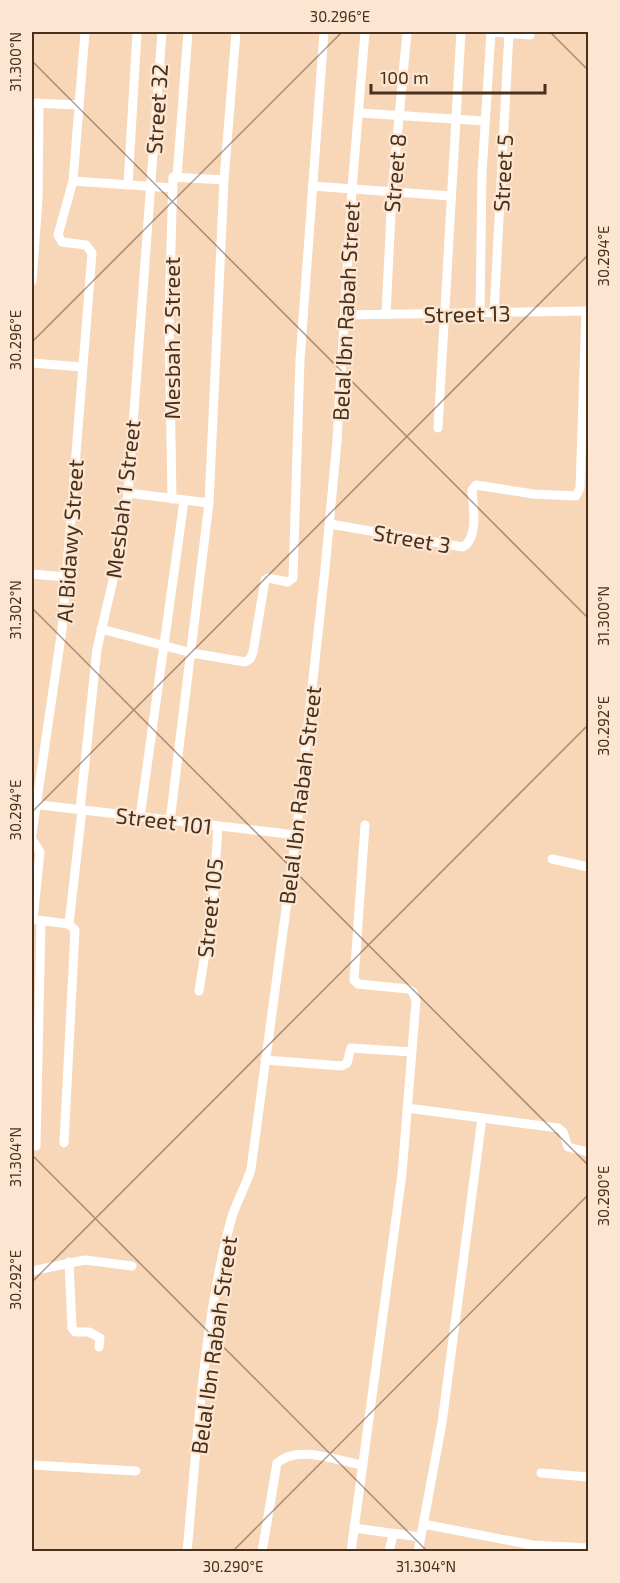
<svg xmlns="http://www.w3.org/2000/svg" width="620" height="1583" viewBox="0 0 620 1583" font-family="'Exo 2',sans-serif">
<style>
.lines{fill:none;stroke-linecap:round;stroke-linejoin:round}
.minor{stroke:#fff;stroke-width:9}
.ticks{fill:none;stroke:#48311c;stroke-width:1.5;stroke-opacity:0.45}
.labels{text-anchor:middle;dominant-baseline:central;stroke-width:4.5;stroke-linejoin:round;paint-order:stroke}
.street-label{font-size:22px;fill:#48311c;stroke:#fde6d1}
.neatline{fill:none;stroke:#48311c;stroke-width:2}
.ticks-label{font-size:15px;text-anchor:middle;fill:#48311c}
</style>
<rect width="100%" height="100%" fill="#f8d6b8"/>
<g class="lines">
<!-- minor -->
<g class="minor">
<polyline points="491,32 530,35"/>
<polyline points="32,103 79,105"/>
<polyline points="360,113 485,121"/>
<polyline points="177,177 188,32"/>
<polyline points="73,181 173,188"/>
<polyline points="128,185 137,32"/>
<polyline points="312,186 451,196"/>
<polyline points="32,281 38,199 39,103"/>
<polyline points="480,313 482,173 491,32"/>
<polyline points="494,313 509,33"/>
<polyline points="386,314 392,192 407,32"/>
<polyline points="345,315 588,311"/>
<polyline points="32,363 82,367"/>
<polyline points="438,428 461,32"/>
<polyline points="128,493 209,503"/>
<polyline points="172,499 169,318 173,177 224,180"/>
<path d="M330 524 463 547C479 537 473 506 472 490L476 485 533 494 576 496 580 488 586 311"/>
<polyline points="32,574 66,577"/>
<polyline points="101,629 192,653 245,662 250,659 253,652 265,580 268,578 288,582 293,578 300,360 324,32"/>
<polyline points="32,804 296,835"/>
<polyline points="80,810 97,649 117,563 128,493 162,32"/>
<polyline points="140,817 184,501"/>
<polyline points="170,821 209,503 224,180 236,32"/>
<polyline points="32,834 62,629 92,253 86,245 62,242 58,235 73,181 85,32"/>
<polyline points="32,839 40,852 33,920"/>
<polyline points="552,859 588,867"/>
<polyline points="37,920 69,924"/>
<polyline points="69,924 82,810"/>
<polyline points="199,991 213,903 218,826"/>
<polyline points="265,1060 342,1066 347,1063 351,1048 412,1052"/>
<polyline points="407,1108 558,1128 563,1132 568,1147 588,1152"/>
<polyline points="64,1143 75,930 69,924"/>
<polyline points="36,1146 41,921"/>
<polyline points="69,1262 72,1328 75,1332 89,1332 100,1338 99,1347"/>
<polyline points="32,1271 85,1260 132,1266"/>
<polyline points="32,1465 136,1471"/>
<polyline points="541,1473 588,1477"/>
<polyline points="423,1524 532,1545 588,1548"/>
<polyline points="354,1528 420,1537"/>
<path d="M187 1552C197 1444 203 1325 231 1220 236 1202 246 1186 251 1169L296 835 325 569 337 441 352 189 365 32"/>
<path d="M262 1552 277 1463C298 1444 337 1461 363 1465"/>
<polyline points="351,1552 402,1174 416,1001 413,992 408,989 358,984 354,980 365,825"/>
<polyline points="389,1552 393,1534"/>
<polyline points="418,1552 442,1423 482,1118"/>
</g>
</g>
<!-- ticks -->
<path class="ticks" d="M550 32 588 70M32 61 588 618M32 342 342 32M32 608 588 1165M32 812 588 255M32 1155 428 1552M32 1282 588 725M232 1552 588 1195"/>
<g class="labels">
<!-- street labels -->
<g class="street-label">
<text transform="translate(156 109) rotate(-86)">Street 32</text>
<text transform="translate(394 173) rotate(-85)">Street 8</text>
<text transform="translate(502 173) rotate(-87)">Street 5</text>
<text transform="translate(345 311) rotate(-87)">Belal Ibn Rabah Street</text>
<text transform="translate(467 313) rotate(-1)">Street 13</text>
<text transform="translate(171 338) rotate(-90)">Mesbah 2 Street</text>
<text transform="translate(122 499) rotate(-83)">Mesbah 1 Street</text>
<text transform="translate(412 538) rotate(10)">Street 3</text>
<text transform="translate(69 541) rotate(-86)">Al Bidawy Street</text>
<text transform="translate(299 795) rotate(-83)">Belal Ibn Rabah Street</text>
<text transform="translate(164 820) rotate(7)">Street 101</text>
<text transform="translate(209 908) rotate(-84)">Street 105</text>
<text transform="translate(213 1345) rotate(-82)">Belal Ibn Rabah Street</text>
</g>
</g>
<!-- border -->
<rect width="620" height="1583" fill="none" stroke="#fde6d1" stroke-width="66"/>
<!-- scale -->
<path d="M371 84v9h174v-9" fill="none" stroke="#48311c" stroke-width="3"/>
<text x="380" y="84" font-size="18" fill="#48311c" stroke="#fde6d1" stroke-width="4.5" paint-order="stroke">100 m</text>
<rect x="33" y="33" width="554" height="1517" class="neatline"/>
<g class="ticks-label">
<text x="340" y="22">30.296°E</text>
<text transform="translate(16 62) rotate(-90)" y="5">31.300°N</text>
<text transform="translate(604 256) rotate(-90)" y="5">30.294°E</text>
<text transform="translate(16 340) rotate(-90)" y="5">30.296°E</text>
<text transform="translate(16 610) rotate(-90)" y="5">31.302°N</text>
<text transform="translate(604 616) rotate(-90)" y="5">31.300°N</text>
<text transform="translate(604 726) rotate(-90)" y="5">30.292°E</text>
<text transform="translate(16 810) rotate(-90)" y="5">30.294°E</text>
<text transform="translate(16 1157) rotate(-90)" y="5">31.304°N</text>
<text transform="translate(604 1196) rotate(-90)" y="5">30.290°E</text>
<text transform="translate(16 1280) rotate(-90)" y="5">30.292°E</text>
<text x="233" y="1572">30.290°E</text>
<text x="426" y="1572">31.304°N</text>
</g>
</svg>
